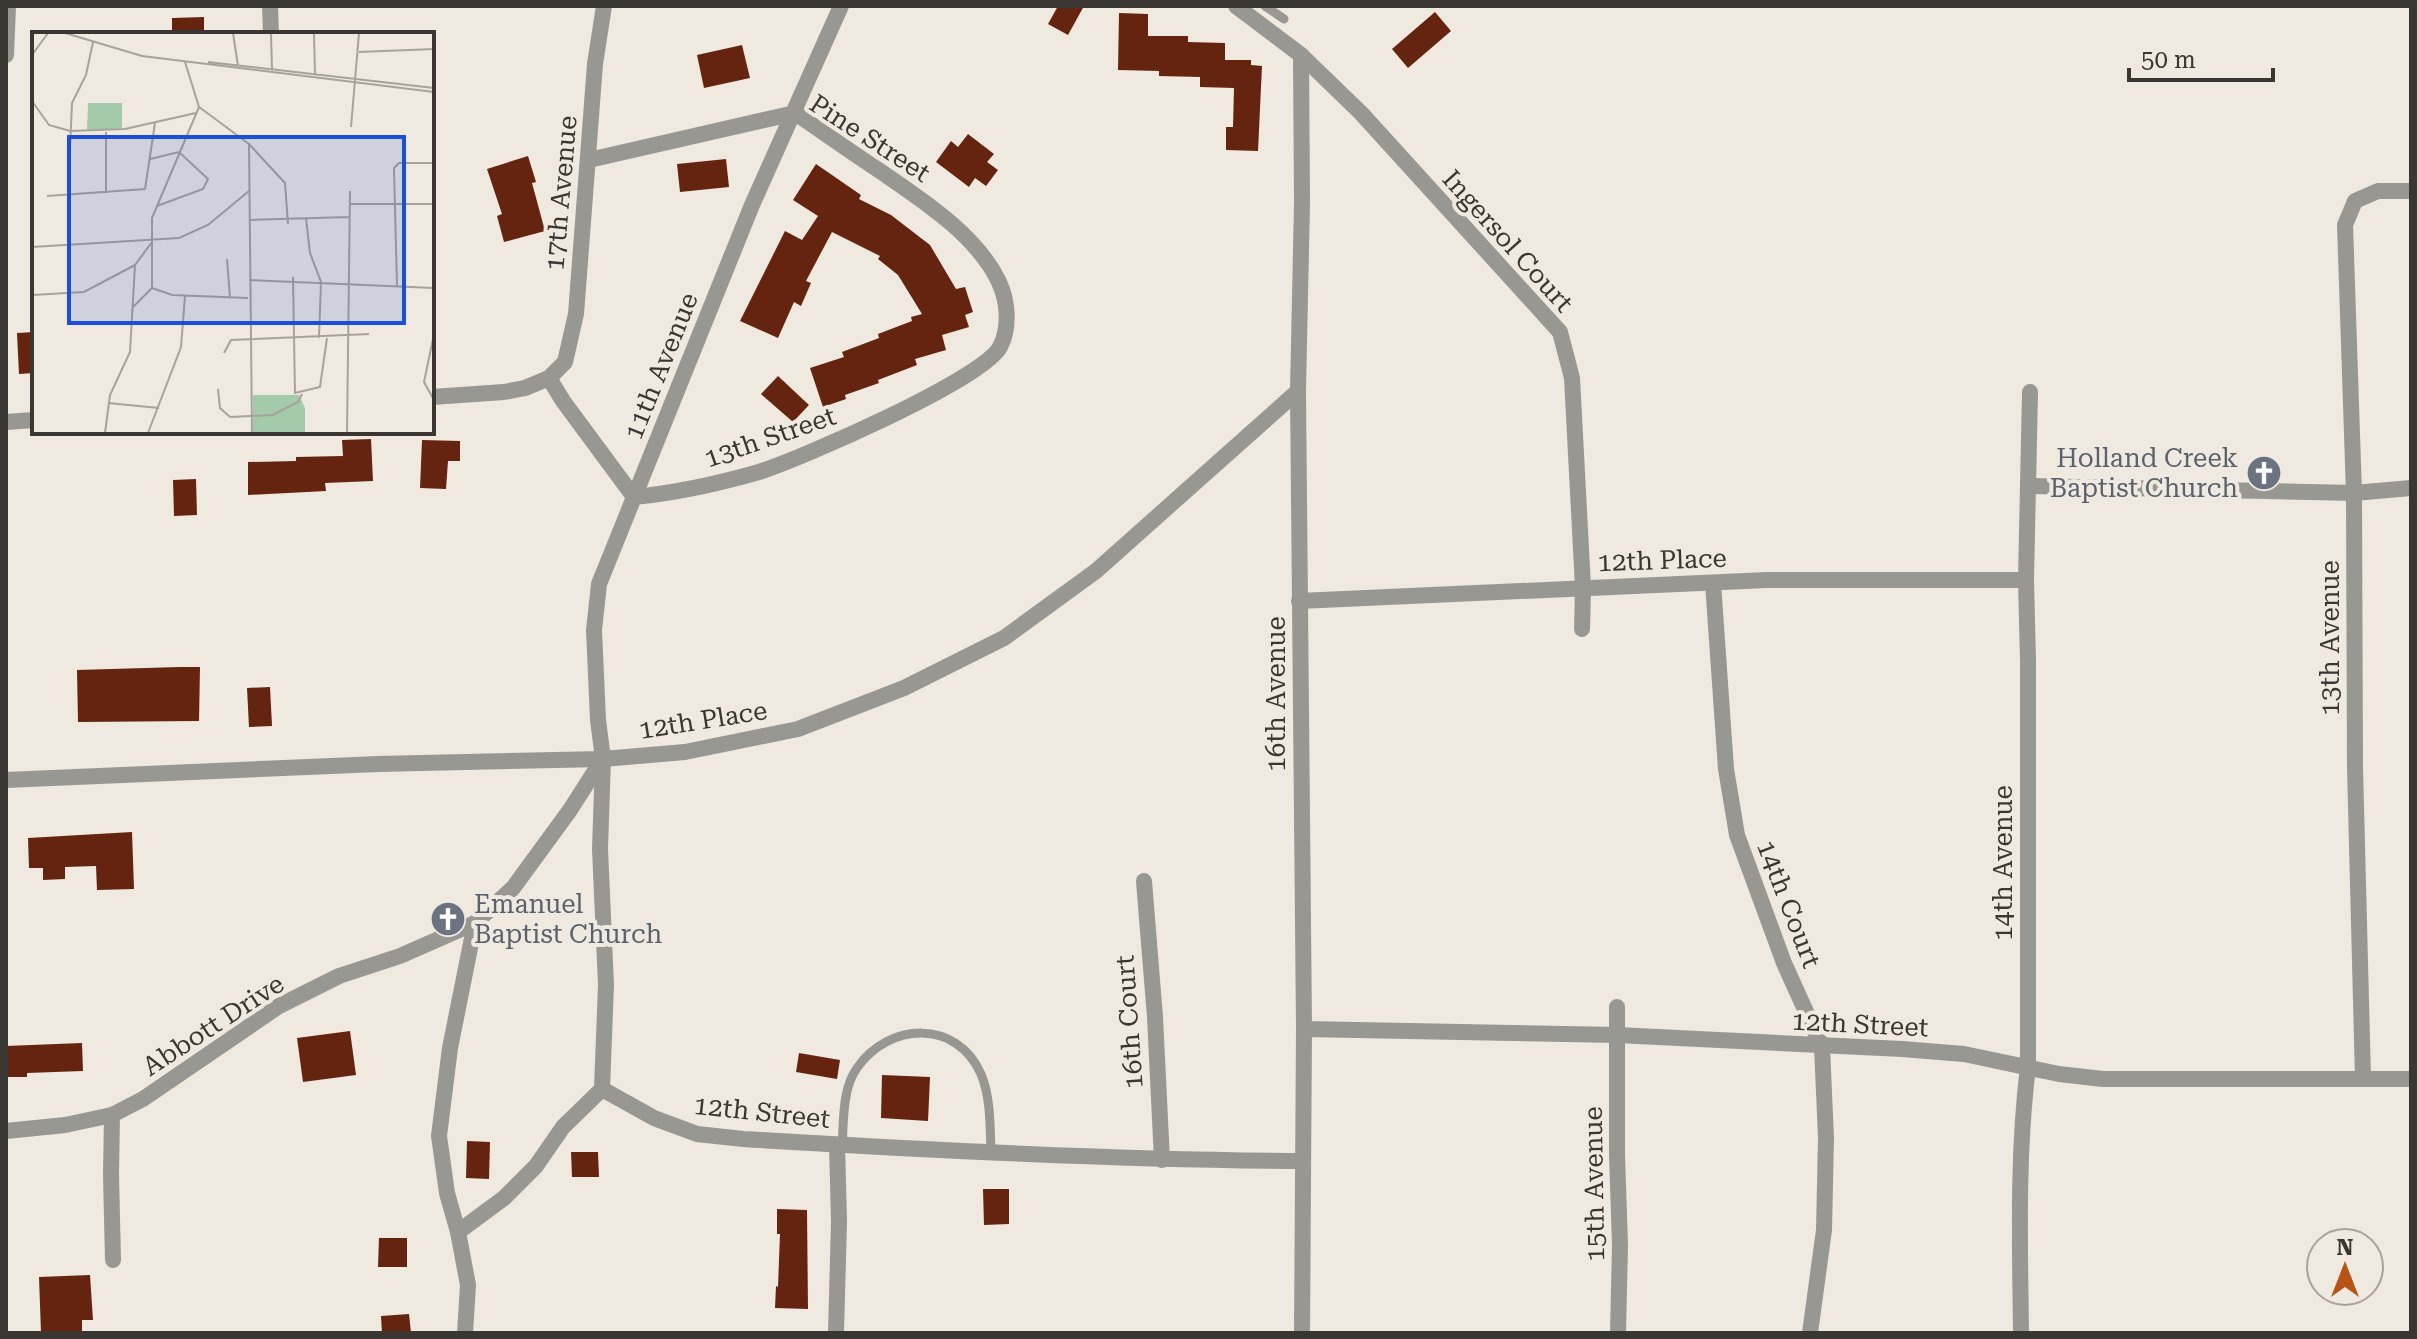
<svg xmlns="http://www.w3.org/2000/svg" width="2417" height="1339" viewBox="0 0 2417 1339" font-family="'Roboto Serif',serif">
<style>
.building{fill:#642410}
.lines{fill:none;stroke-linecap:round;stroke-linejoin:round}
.service{stroke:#999792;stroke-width:9}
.minor{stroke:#999792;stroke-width:16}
.tertiary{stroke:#999792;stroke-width:16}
.labels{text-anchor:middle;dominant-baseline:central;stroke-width:8;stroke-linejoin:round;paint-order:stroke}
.street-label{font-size:26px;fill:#3a3733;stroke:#efe9df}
.worship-label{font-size:26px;fill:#5b616d;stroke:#efe9df;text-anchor:end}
.inset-road{fill:none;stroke:#a7a29a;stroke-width:2}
.view{fill:#1d4ed8;fill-opacity:0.15;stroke:#1d4ed8;stroke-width:4}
.inset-edge{fill:none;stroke:#3a3733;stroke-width:4}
</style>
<rect width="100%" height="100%" fill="#efe9df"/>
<!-- building -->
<g class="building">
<polygon points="1058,6 1084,6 1068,35 1048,24"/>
<polygon points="1435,12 1451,31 1408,68 1392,49"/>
<polygon points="1119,13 1148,14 1148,36 1188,36 1188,42 1225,43 1225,60 1251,60 1251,65 1262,66 1258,151 1226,150 1226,127 1233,127 1234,88 1200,87 1200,77 1159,76 1159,71 1118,70"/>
<polygon points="204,17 204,34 172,34 172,18"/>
<polygon points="742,45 750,78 704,88 697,55"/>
<polygon points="968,134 994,154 987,162 998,170 986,186 975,178 969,187 936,162 951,141 958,147"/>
<polygon points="528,156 536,182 532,183 545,231 504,242 497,216 502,214 487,169"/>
<polygon points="726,159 729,187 680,192 677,164"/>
<polygon points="816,164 861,195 859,199 891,215 930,245 956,289 965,287 973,312 965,315 969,327 942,335 946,350 915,359 917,365 878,380 879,383 845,395 846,399 823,407 810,368 844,357 842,352 879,338 878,334 912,321 911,317 922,314 898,275 878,259 880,256 832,232 806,281 811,283 801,306 794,302 778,338 740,321 785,231 802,240 818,216 793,200"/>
<polygon points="34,332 34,373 19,374 17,333"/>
<polygon points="778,376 809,405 793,422 761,394"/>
<polygon points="371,439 373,481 325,483 326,491 248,495 248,462 296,461 296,457 343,456 342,440"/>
<polygon points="422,440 460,441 460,461 448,461 446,489 420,488"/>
<polygon points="196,479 197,515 174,516 173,480"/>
<polygon points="180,667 200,667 199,721 78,722 77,670"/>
<polygon points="270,687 272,726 249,727 247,688"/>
<polygon points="132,832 134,889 97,890 96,866 65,867 65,879 43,880 43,868 29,868 28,838"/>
<polygon points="350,1031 356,1075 303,1082 297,1038"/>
<polygon points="82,1043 83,1071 27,1073 27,1077 6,1077 6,1046"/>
<polygon points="799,1053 840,1060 837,1079 796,1072"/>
<polygon points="882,1075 930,1077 928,1121 881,1118"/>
<polygon points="467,1141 490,1142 489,1179 466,1178"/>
<polygon points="571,1152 598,1152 599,1177 572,1177"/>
<polygon points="983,1189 1009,1189 1009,1224 984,1225"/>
<polygon points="777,1209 807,1210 808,1309 775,1308 776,1286 778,1287 780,1234 777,1234"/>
<polygon points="379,1238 407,1238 407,1267 378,1267"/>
<polygon points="90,1275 93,1320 82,1320 82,1333 41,1333 39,1277"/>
<polygon points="409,1314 411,1333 382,1333 381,1316"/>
</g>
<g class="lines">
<!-- service -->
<g class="service">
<polyline points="1265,6 1284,19"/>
<path d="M842 1145C844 1120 842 1089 857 1068 889 1022 957 1019 981 1074 991 1098 990 1127 991 1153"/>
</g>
<!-- minor -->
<g class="minor">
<polyline points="270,6 271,34"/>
<polyline points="6,55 8,6"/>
<polyline points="1301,55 1361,113 1560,332 1572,378 1583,587 1582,629"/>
<path d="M589 160 795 113C823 132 851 152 880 171 922 200 977 235 999 282 1008 301 1010 328 1000 347 982 380 800 459 759 472 717 484 676 493 634 497"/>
<polyline points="549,378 563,401 634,497"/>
<polyline points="432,397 504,392 525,388 549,378 565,362 576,314 595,64 604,6"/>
<polyline points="6,422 34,420"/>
<polyline points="2029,486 2354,493 2411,488"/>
<polyline points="1713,583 1726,769 1737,835 1784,963 1822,1047 1826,1138 1824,1230 1810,1333"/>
<polyline points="1299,601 1767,580 2026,580"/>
<polyline points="6,780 378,764 603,759 685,752 798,729 904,688 1004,638 1096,571 1298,391"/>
<polyline points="1144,881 1155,1017 1162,1160"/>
<polyline points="1617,1007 1617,1154 1620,1245 1618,1333"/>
<polyline points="1304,1029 1617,1035 1902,1049 1964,1054 2059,1074 2103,1079 2411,1079"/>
<polyline points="2363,1078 2355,768 2354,493 2345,225 2355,201 2378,191 2411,191"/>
<polyline points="602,1089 606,985 600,849 603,759 598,720 594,630 599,584 752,205 841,6"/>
<path d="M602 1089 654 1118 697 1134 743 1139C929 1150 1115 1160 1302 1161"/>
<polyline points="112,1115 111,1175 113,1260"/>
<polyline points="6,1131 65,1125 112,1115 143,1099 279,1006 339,976 400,956 475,923"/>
<polyline points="458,1232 504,1198 536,1166 563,1127 602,1089"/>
<polyline points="465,1333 468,1285 458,1232 447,1193 439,1136 450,1048 475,923 513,888 570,810 602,760"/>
<polyline points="836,1333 839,1221 837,1145"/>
<path d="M2021 1333C2020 1243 2017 1156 2028 1067V660L2026 580 2030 392"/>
</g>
<!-- tertiary -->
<polyline class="tertiary" points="1236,6 1301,55 1302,203 1298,391 1304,1029 1302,1333"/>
</g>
<!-- icons -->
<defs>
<symbol id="church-disc" viewBox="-11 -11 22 22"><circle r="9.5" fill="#6b7280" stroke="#efe9df"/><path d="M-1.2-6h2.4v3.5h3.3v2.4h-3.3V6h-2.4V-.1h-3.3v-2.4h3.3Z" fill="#fff"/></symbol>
</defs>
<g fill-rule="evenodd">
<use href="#church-disc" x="2244" y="453" width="40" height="40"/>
<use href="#church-disc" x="428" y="899" width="40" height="40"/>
</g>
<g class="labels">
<!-- street labels -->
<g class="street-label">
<text transform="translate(870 138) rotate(33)">Pine Street</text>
<text transform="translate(561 193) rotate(-85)">17th Avenue</text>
<text transform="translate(1508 241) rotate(48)">Ingersol Court</text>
<text transform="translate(661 366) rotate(-68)">11th Avenue</text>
<text transform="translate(770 437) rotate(-19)">13th Street</text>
<text transform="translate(1662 560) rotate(-2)">12th Place</text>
<text transform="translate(2330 638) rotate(-90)">13th Avenue</text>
<text transform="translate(1276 694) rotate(-90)">16th Avenue</text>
<text transform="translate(703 720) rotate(-9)">12th Place</text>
<text transform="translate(2003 863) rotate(-90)">14th Avenue</text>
<text transform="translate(1789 904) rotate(69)">14th Court</text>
<text transform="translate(1129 1022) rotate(-94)">16th Court</text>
<text transform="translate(1860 1024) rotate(3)">12th Street</text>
<text transform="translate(213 1025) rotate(-33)">Abbott Drive</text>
<text transform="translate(762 1112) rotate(6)">12th Street</text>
<text transform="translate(1594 1184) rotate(-91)">15th Avenue</text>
</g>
<!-- worship labels -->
<g class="worship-label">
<text x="2238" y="458">Holland Creek<tspan x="2238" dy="30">Baptist Church</tspan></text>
<text x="474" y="904" text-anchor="start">Emanuel<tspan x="474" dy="30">Baptist Church</tspan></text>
</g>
</g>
<!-- overview -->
<g transform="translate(32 32)">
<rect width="402" height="402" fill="#efe9df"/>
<path d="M56 71H90V96L55 99ZM221 363H267L273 376V401H221Z" fill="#a2caab"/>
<path class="inset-road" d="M33 1 110 24 402 60M201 1 206 34M239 1 240 38M282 1 283 42M327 20 402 17M0 23 16 1M153 30 167 75 217 112 253 151 256 192M176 30 402 56M0 69 17 93 38 99 93 97 164 81M319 95 327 1M74 100V161M217 112 220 401M118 127 147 120 176 147 171 157 125 174M113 157 123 91M36 163 40 71 54 43 61 10M15 164 113 157M318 172H402M274 186 278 221 289 250 287 306M217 188 318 185M0 215 147 206 176 193 217 159M195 227 198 266M261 245 263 361 288 355 295 306M218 248 402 256M365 254 362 136 367 131H402M120 256V186L167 75M120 256 140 263 216 266M0 263 52 260 103 233M100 276 120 256M402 302 392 350 402 368M192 321 199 308 337 302M186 357 188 376 198 385M76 371 127 376M198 385 241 383 266 370 270 362M73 401 78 363 98 320 103 233 120 210M116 401 149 315 153 264M315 401 318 159"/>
<path class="view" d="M37 105H372V291H37Z"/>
<rect width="402" height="402" class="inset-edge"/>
</g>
<!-- border -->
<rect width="2417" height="1339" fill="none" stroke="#3a3733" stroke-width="16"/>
<!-- north arrow -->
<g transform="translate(2345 1267)"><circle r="38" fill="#efe9df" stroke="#a7a29a" stroke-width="2"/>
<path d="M0-6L14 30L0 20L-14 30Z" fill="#b65418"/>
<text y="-12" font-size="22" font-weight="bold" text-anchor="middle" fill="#3a3733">N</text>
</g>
<!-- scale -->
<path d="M2129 68v12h144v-12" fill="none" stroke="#3a3733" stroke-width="4"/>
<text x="2141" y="68" font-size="24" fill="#3a3733" stroke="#efe9df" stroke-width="6" paint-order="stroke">50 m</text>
</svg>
